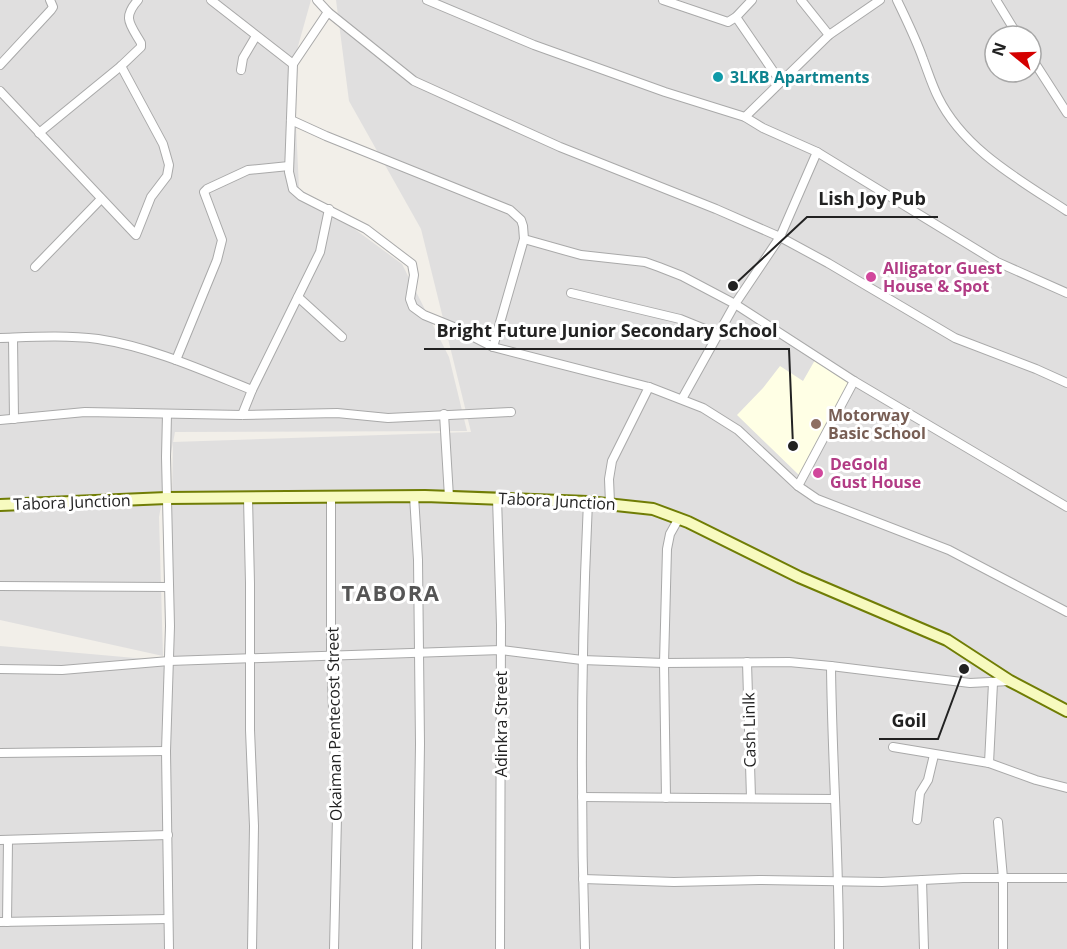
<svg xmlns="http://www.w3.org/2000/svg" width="1067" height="949" viewBox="0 0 1067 949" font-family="'Open Sans',sans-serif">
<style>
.residential{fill:#e0dfdf;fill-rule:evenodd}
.education{fill:#ffffe5}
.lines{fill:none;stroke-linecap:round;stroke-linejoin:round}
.street-casing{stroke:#a9a9a9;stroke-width:10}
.secondary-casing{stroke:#707d05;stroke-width:14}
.street{stroke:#fff;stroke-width:8}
.secondary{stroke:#f7fabf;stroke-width:10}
.culture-dot{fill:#0f9aa8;stroke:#fff;stroke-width:2}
.hotel-dot{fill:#d1479c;stroke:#fff;stroke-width:2}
.education-dot{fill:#8d6e63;stroke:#fff;stroke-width:2}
.labels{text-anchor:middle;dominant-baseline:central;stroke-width:6;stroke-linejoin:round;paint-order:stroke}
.culture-label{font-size:16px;font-weight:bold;fill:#0d838f;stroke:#fff;text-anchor:start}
.hotel-label{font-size:16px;font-weight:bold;fill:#b23c85;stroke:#fff;text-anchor:start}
.education-label{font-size:16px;font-weight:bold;fill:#785e54;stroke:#fff;text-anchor:start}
.street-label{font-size:16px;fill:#222;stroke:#fff}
.district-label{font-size:22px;font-weight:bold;letter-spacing:1.5px;fill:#555;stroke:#fff}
.leader{fill:none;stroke:#222;stroke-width:2}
.callout-dot{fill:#222;stroke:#fff;stroke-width:2}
.callout-label{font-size:18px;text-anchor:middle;font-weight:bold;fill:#222;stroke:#fff;stroke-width:6;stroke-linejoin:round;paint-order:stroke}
</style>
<rect width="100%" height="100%" fill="#f2efe9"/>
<!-- residential -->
<g class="residential">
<polygon points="0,0 311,0 293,64 299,188 402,264 449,357 467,431 175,432 159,517 163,656 0,620"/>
<path d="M336 0H1067V949H0V646L169 661 173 442 471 432 421 229 349 101ZM995 36H1031V72H995Z"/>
</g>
<!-- education -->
<polygon class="education" points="815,360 851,382 800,476 737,415 763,388 780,366 803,381"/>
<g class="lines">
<defs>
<g id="street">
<polyline points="211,0 293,64"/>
<polyline points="317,0 328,12 414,81 560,147 716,209 780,237 828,263 955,338 1036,369 1067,383"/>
<polyline points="427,0 534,45 665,92 745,117 763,128 817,152 997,262 1067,293"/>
<polyline points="663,0 728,22 736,17 752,0"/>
<polyline points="801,0 829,35"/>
<path d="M897 0C906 19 916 39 923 59 928 72 932 85 938 97 964 150 1020 180 1067 211"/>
<polyline points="996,0 1018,36"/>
<polyline points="328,12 293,64 289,172 293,189 301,196 366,229 412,264 414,275 410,299 413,307 424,315 456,328 493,347 649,387 703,408 738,430 798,486 817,499 949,550 1067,612"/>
<polyline points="736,17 780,81"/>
<polyline points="1031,57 1067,113"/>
<polyline points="0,65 51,10 53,7 50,0"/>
<polyline points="241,70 243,58 256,36"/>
<polyline points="0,91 136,235 151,197 167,176 169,165 163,144 121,66"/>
<polyline points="745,117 829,35 880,0"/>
<polyline points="291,120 326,136 510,210 521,220 523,226 524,239 493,347"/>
<path d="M39 133 121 66 141 47V43C130 24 122 18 138 0"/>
<polyline points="817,152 780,237 735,304 854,381 1067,507"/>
<polyline points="524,239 581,255 645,262 659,267 682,276 735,304 682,399"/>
<polyline points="35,267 101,199"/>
<polyline points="571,293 680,319 717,334"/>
<polyline points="298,297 342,337"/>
<path d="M0 338C32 337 65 335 98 339 151 347 202 370 252 390"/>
<polyline points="13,338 14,419"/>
<polyline points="176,360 217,260 222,240 204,192 207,189 248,170 289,166"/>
<polyline points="167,414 166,457 170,626 166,751 169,949"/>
<polyline points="444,414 449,497"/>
<polyline points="242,415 252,390 320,252 329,209"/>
<polyline points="0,420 85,412 242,415 337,413 388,418 511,412"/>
<polyline points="798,486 854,381"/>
<polyline points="414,496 418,560 420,744 417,949"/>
<polyline points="248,498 250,583 250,730 254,826 252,949"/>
<polyline points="331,498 331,654 337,817 334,949"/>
<polyline points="497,498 501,625 500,949"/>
<polyline points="610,503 609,479 612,461 649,387"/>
<polyline points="0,586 169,587"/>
<polyline points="747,662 751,798"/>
<path d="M831 666C832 760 839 854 839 949"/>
<polyline points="0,669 62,670 169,661 501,650 582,660 664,663 789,662 831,666 970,683 1010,681"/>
<polyline points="893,747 989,763 1036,780 1067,788"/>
<polyline points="0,753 166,751"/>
<polyline points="989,763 993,683"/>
<polyline points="582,797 834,799"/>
<polyline points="666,798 664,663 667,549 670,534 679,518"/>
<polyline points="917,820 920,793 928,780 934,755"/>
<polyline points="998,822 1003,878 1003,949"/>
<polyline points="0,840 168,835"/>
<polyline points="583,879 674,882 759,880 882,882 963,878 1067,878"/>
<polyline points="922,880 924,949"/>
<polyline points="0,922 168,919"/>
<polyline points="7,922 8,841"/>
<path d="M585 949C580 800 581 651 588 502"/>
</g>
<polyline id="secondary" points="0,505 167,498 425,496 588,502 653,509 688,522 799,577 947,640 1010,681 1067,711"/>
</defs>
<!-- street casing -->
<use href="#street" class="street-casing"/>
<!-- secondary casing -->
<use href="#secondary" class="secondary-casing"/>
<!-- street -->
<use href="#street" class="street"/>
<!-- secondary -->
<use href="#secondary" class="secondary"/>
</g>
<!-- markers -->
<circle class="culture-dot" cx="718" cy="77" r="6"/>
<g class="hotel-dot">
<circle cx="871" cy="277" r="6"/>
<circle cx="818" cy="473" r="6"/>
</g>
<circle class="education-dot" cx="816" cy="424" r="6"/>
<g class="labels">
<!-- culture labels -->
<g class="culture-label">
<text x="730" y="77">3LKB Apartments</text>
</g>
<!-- hotel labels -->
<g class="hotel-label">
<text x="883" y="268">Alligator Guest<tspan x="883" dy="18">House &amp; Spot</tspan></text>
<text x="830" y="464">DeGold<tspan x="830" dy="18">Gust House</tspan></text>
</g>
<!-- education labels -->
<g class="education-label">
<text x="828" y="415">Motorway<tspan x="828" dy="18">Basic School</tspan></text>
</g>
<!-- street labels -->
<g class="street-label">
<text transform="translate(557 501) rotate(3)">Tabora Junction</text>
<text transform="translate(72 502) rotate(-2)">Tabora Junction</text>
<text transform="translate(334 724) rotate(-91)">Okaiman Pentecost Street</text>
<text transform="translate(501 724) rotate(-90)">Adinkra Street</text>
<text transform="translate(749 730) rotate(-91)">Cash Linlk</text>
</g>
<!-- district labels -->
<g class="district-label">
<text x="391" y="592">TABORA</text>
</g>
</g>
<!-- callouts -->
<path class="leader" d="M733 286L807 217H938M793 446L789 349H424M964 669L938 739H879"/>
<g class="callout-dot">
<circle cx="733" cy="286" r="6"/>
<circle cx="793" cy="446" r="6"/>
<circle cx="964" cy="669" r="6"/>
</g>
<g class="callout-label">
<text x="872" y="205">Lish Joy Pub</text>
<text x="607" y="337">Bright Future Junior Secondary School</text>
<text x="909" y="727">Goil</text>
</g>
<!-- north arrow -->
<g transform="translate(1013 54) rotate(289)"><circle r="28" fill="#ffffff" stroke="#a7a7a7" stroke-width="1.5"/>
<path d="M0-4.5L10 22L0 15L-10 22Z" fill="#d40000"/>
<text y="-9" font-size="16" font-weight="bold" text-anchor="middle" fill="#222222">N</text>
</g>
</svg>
